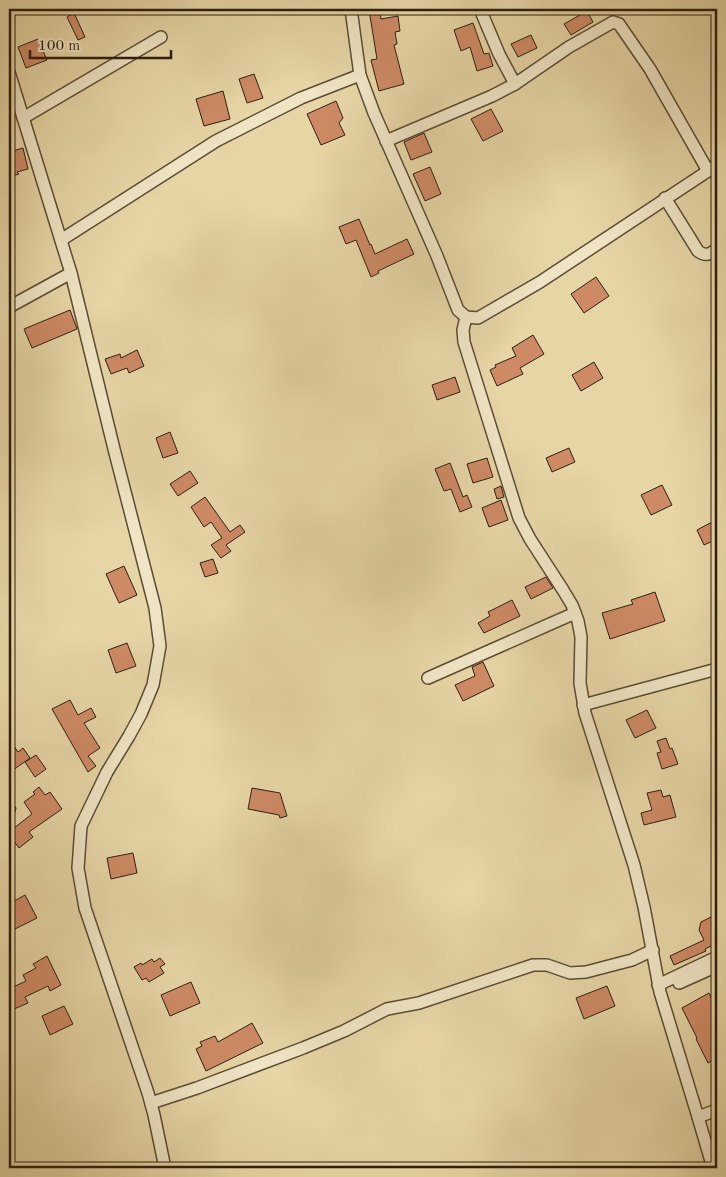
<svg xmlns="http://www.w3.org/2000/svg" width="726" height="1177" viewBox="0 0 726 1177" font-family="'Old Standard TT',serif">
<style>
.building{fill:#cd8a65;stroke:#2e1f10}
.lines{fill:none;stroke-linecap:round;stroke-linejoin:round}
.minor-casing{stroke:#5c4c35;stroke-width:14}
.minor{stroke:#efe4c4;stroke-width:11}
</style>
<rect width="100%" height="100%" fill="#e6d5a5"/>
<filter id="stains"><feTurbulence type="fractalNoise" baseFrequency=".004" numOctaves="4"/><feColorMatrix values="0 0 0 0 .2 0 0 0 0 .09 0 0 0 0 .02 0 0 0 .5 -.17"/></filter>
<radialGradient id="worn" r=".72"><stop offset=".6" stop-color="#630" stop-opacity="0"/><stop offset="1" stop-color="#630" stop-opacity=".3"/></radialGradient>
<!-- building -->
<g class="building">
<polygon points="380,9 381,19 398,16 400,31 395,32 397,44 394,45 404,84 379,91 371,60 377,59 369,10"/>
<polygon points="587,11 593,22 571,35 564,24"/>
<polygon points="74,13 85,37 78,40 67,17"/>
<polygon points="473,23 484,54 489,53 493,66 477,71 470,47 461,51 454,30"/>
<polygon points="531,35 537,48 518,57 511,44"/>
<polygon points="38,39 47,60 26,68 18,47"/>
<polygon points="254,74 263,98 247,103 239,79"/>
<polygon points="223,91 230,119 204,126 196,99"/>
<polygon points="336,101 343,118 339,123 345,135 321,145 307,114"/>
<polygon points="491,109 503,131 483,141 471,119"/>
<polygon points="424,133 432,152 411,160 404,142"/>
<polygon points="23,148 28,169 17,172 19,174 9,177 9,152"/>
<polygon points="430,167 441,194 425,201 413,174"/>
<polygon points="359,219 370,245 371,244 375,254 407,239 414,254 378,271 379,273 371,277 356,240 346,244 339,227"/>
<polygon points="596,277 609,296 584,313 571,294"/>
<polygon points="70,310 77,329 32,348 24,329"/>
<polygon points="533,335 544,354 520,368 523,374 497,386 490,370 496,367 495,365 516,356 512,348"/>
<polygon points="137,350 144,366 129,373 127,368 111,374 105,359 120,354 121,358"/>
<polygon points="594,362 603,378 581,391 572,375"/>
<polygon points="455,377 460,392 437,400 432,385"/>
<polygon points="170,432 178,453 163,458 156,438"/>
<polygon points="569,448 575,462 552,472 546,458"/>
<polygon points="487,458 493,477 473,483 467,464"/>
<polygon points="450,463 463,497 467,495 472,507 460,512 451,489 444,491 435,469"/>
<polygon points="190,471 198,483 178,496 170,484"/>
<polygon points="662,485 672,505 651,515 641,495"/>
<polygon points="501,486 504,497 497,499 494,489"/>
<polygon points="205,497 230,532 240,525 245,532 226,545 231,551 221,558 211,545 222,538 211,522 204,527 191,507"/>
<polygon points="501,500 508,520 489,527 482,508"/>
<polygon points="714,521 717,527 717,539 704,545 697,530"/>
<polygon points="213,559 218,573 205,577 200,563"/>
<polygon points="124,566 137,595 119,603 106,574"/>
<polygon points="546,577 553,588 531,599 525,587"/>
<polygon points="655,592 665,621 610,639 602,613 633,604 631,600"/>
<polygon points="512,600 520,616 484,633 478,623 490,616 488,612"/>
<polygon points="127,643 136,666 116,673 108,650"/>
<polygon points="483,662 494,686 463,701 455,685 475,676 472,667"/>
<polygon points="70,700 78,715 91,708 96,717 84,723 100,748 88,756 96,766 88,772 52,709"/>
<polygon points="647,710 656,728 635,738 626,720"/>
<polygon points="666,738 670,749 672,748 678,764 662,769 657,753 661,752 657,741"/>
<polygon points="9,739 18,752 23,748 30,758 9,773"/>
<polygon points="36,755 46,769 35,777 25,762"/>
<polygon points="39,787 45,795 50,792 62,809 29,832 33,837 19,848 9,835 9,832 32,814 24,802 35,794 33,792"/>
<polygon points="252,788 280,793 287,816 280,818 279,815 248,809"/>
<polygon points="661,790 663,797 670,795 676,817 644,825 641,813 652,810 647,793"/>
<polygon points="9,798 16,808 11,827 9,826"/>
<polygon points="133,853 137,873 111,879 107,858"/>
<polygon points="25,895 37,918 15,929 9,918 9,904"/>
<polygon points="717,914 717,943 705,949 706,951 674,965 670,956 704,940 699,930 701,922"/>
<polygon points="47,956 61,985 50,991 48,986 25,997 28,1003 14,1009 9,996 9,989 26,981 23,975 36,968 33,964"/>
<polygon points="160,958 165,964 160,967 164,973 149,982 146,978 142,980 134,967 141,963 142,965 152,959 154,962"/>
<polygon points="191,982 200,1003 170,1016 161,995"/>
<polygon points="607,986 615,1006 584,1019 576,998"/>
<polygon points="709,993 717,1009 717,1015 711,1018 717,1030 717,1058 708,1063 696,1039 697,1038 682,1008"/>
<polygon points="64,1006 73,1024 50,1035 42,1016"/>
<polygon points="252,1023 263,1043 206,1071 196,1049 202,1046 200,1042 215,1036 218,1042"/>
</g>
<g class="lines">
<defs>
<g id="minor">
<polyline points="351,9 360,75 374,113 437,256 458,310 466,317 478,318 540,282 717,165"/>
<polyline points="480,9 499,54 515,84"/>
<polyline points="9,72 71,273 114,449 155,608 160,646 153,685 141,714 129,736 107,772 81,826 78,868 85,908 148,1093 154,1115 165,1168"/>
<polyline points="23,118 161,37"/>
<polyline points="386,141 492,96 515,84 569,47 613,22 619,24 650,69 708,171"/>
<path d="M665 198 698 251C706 257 710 254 717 249"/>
<polyline points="61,240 216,141 301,98 360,75"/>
<polyline points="9,307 71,273"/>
<polyline points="466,317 463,330 464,342 519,518 530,539 563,590 572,605 578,621 581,637 580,683 585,713 634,865 644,907 660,992 698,1117 717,1110"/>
<polyline points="428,678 575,613"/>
<polyline points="583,705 717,669"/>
<polyline points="679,983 717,966"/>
<polyline points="658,985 717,957"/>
<polyline points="151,1103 197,1088 303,1048 344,1031 387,1009 419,1003 533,965 547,965 570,973 586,972 632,960 653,950"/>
<polyline points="698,1117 713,1168"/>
</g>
</defs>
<!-- minor casing -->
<use href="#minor" class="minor-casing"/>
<!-- minor -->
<use href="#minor" class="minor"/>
</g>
<!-- margin -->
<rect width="726" height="1177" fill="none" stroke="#e6d5a5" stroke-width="30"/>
<rect x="10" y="10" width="706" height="1157" fill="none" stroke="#2e1f10" stroke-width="2.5"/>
<rect x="15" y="15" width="696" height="1147" fill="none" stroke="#2e1f10"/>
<!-- scale -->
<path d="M30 50v8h141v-8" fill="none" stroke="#2e1f10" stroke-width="2.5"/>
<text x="38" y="50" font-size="15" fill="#2e1f10" stroke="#efe4c4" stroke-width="4" paint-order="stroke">100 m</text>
<rect width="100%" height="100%" filter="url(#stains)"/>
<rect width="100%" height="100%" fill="url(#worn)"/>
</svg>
